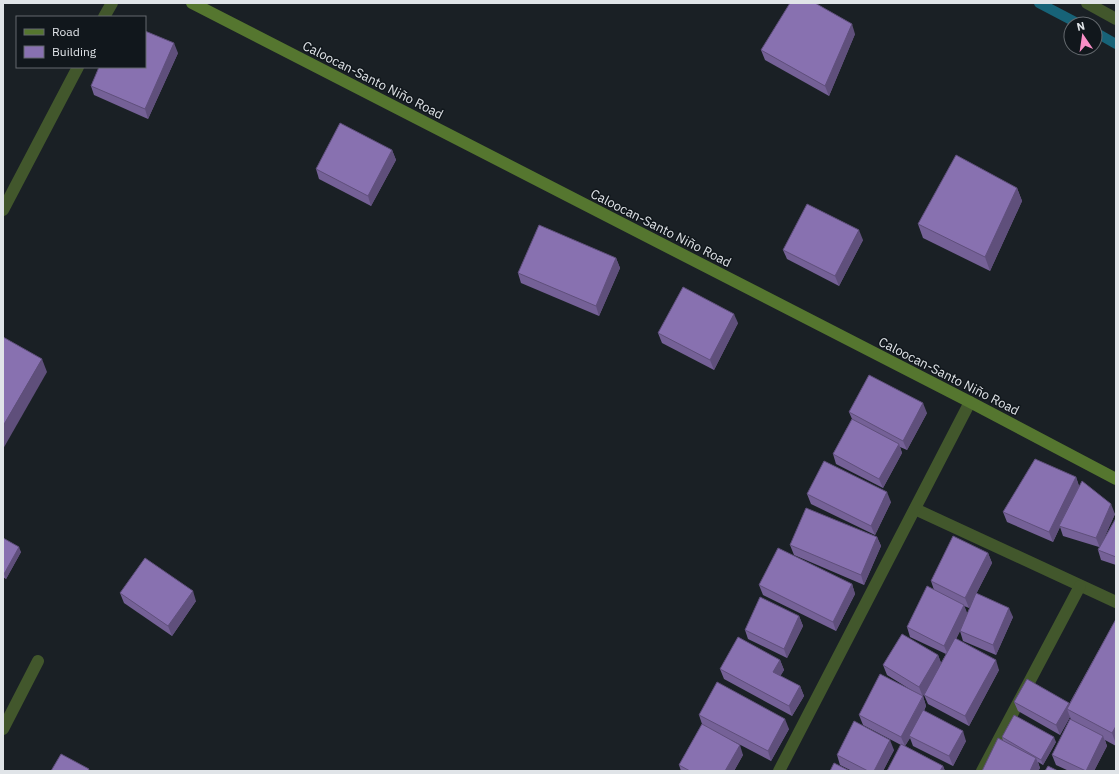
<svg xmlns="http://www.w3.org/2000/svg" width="1119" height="774" viewBox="0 0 1119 774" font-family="'IBM Plex Sans',sans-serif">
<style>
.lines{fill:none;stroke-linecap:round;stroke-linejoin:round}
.stream{stroke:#176378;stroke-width:10}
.street{stroke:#42572c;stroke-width:12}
.secondary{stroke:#55762f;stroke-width:12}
.wall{fill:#756197;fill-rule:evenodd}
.shaded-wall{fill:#5f4f7b}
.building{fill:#8871b0;stroke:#5f4f7b}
.labels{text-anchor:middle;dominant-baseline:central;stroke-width:3;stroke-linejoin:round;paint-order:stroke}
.street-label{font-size:13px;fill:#e0e4e8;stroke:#11171c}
</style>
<rect width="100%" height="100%" fill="#1a2025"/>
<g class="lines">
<!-- stream -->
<g class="stream">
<polyline points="1039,3 1079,24"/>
<polyline points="1095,32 1116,44"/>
</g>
<!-- street -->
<g class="street">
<polyline points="1087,3 1116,19"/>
<polyline points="104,17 112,3"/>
<polyline points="3,210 78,67"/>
<polyline points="915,509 1116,602"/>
<polyline points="3,729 38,661"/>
<polyline points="779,771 970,402"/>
<polyline points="982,771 1080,586"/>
</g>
<!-- secondary -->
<polyline class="secondary" points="192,3 970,402 1116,479"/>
</g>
<!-- wall -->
<g class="wall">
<polygon points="855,34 829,96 765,60 761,50"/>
<polygon points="178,53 148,119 94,95 91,86"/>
<polygon points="392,150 396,160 371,206 319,179 316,169"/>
<polygon points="1017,188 1022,201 990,271 923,238 918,224"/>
<polygon points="863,240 839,286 787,259 783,250"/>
<polygon points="616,258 620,268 599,316 521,283 518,273"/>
<polygon points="738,323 714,370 662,343 658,333"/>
<polygon points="849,412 927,413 907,450 900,447 902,453 883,488 836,464 833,454 852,419"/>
<polygon points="1076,477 1079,486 1115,514 1102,542 1116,518 1116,565 1101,560 1098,550 1099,547 1063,536 1060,527 1053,542 1007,522 1003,512"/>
<polygon points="807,494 891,502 875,535 811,504"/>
<polygon points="877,537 881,546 864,585 794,555 790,545"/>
<polygon points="3,538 21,552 6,579 3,577"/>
<path d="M988 553 992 563 976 594 1013 617 996 655 963 641 960 631 961 629 956 639 999 670 969 726 928 704 924 695 927 690 923 696 926 706 924 711 966 741 953 766 913 746 910 738 905 746 943 766 945 771H887L901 745 863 725 859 715 916 693 887 675 883 665 938 655 941 663 946 654 910 637 907 627 934 590 931 581ZM975 596 967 614 964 606 969 608Z"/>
<polygon points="852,584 855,594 836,631 763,595 759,585"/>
<polygon points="120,593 196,601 172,636 124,603"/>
<polygon points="799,616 803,626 787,658 748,639 745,630"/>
<polygon points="1116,619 1116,746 1105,740 1107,746 1094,771 1069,771 1056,765 1052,755 1071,720 1070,717 1060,735 1018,711 1014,702 1069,704"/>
<polygon points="780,660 784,670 780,676 800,686 804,696 792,716 724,679 720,669"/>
<polygon points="699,715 789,729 771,761 731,740 743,755 734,771 681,771 679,765 702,724"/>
<polygon points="1002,737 1056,742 1043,765 1038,762 1040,768 1038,771 982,771 1003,741"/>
<polygon points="894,750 883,771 852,771 840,765 837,755"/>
</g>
<!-- shaded-wall -->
<g class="shaded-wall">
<polygon points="852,24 855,34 829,96 825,86"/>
<polygon points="174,43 178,53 148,119 145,109"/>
<polygon points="392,150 396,160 371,206 368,196"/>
<polygon points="1017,188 1022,201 990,271 985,257"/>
<polygon points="859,230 863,240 839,286 835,276"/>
<polygon points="616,258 620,268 599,316 596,306"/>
<polygon points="734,314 738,323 714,370 710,360"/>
<polygon points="42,359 47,372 3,449 3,426"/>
<polygon points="923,403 927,413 907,450 903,441"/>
<polygon points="899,444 902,453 883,488 879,479"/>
<polygon points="1076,477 1079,486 1059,526 1060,527 1053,542 1049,532"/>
<polygon points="887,492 891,502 875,535 871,526"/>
<polygon points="1111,504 1115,514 1100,548 1096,538"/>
<polygon points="877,537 881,546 864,585 861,575"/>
<polygon points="19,547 21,552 6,579 4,574"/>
<polygon points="988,553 992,563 969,608 965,598"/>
<polygon points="852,584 855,594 836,631 833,622"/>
<polygon points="193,591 196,601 172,636 168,626"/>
<polygon points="964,605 968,615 948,655 944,646"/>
<polygon points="1009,608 1013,617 996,655 993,645"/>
<polygon points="799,616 803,626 787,658 784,649"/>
<polygon points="938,655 942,665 923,696 926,706 910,737 909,736 910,738 905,746 901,737 923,697 919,687"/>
<polygon points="780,660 784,670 777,682 773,672"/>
<polygon points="996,660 999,670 969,726 965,716"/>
<polygon points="800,686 804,696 792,716 789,706"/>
<polygon points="1069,703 1072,711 1067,709 1070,717 1060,735 1056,725"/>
<polygon points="785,719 789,729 771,761 768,751"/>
<polygon points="1116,726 1116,744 1112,733"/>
<polygon points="963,731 966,741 953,766 949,756"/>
<polygon points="1103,736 1107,746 1094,771 1086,771"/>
<polygon points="1054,737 1056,742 1043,765 1041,760"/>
<polygon points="890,740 894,750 883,771 874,771"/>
<polygon points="740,745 743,755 734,771 725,771"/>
<polygon points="1036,758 1040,768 1038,771 1030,771"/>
<polygon points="943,766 945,771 940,771"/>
</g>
<!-- building -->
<g class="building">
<polygon points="790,3 815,3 852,24 825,86 761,50"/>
<polygon points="145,31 174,43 145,109 91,86 99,67 145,67"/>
<polygon points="340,123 392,150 368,196 316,169"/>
<polygon points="956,155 1017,188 985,257 918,224"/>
<polygon points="807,204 859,230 835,276 783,250"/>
<polygon points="539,225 616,258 596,306 518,273"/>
<polygon points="683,287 734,314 710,360 658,333"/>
<polygon points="3,337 42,359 3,426"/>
<polygon points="869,375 923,403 903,441 849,412"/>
<polygon points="852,419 899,444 879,479 833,454"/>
<polygon points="1035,459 1076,477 1049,532 1003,512"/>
<polygon points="824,461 887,492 871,526 807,494"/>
<polygon points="1082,481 1111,504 1096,538 1059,526"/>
<polygon points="806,508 877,537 861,575 790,545"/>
<polygon points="1116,518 1116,557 1098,550"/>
<polygon points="953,536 988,553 965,598 931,581"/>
<polygon points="3,538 19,547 4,574 3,573"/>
<polygon points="778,548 852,584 833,622 759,585"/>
<polygon points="145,558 193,591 168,626 120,593"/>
<polygon points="927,586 964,605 944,646 907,627"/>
<polygon points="976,593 1009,608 993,645 960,631"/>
<polygon points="760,597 799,616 784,649 745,630"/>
<polygon points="1116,619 1116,726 1112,733 1067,709"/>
<polygon points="902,634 938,655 919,687 883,665"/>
<polygon points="738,637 780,660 773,672 800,686 789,706 720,669"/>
<polygon points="955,638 996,660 965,716 924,695"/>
<polygon points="880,674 923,696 901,737 859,715"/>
<polygon points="1027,679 1069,703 1056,725 1014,702"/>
<polygon points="717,682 785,719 768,751 699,715"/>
<polygon points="923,710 963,731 949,756 909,736"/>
<polygon points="1014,715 1054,737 1041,760 1002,737"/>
<polygon points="1070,719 1103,736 1086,771 1052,755"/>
<polygon points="854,721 890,740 874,771 868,771 837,755"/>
<polygon points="702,724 740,745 725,771 690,771 679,765"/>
<polygon points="998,738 1036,758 1030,771 982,771"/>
<polygon points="901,744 943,766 940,771 887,771"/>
<polygon points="61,754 89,769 88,771 51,771"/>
<polygon points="834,763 850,771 830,771"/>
<polygon points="1048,766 1058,771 1045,771"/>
</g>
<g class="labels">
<!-- street labels -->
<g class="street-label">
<text transform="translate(373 80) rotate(27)">Caloocan-Santo Niño Road</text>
<text transform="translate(661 228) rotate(27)">Caloocan-Santo Niño Road</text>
<text transform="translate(949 376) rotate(27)">Caloocan-Santo Niño Road</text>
</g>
</g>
<!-- border -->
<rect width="1119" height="774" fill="none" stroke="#e0e4e8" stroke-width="8"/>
<!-- legend -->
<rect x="16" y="16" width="130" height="52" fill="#11171c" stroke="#64696e"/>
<rect x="24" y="29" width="20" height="6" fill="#55762f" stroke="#64696e"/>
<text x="52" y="36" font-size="12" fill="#e0e4e8">Road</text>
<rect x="24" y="46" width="20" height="12" fill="#8871b0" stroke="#64696e"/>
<text x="52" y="56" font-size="12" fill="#e0e4e8">Building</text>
<!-- north arrow -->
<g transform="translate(1083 36) rotate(347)"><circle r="19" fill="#11171c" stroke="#64696e"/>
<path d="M0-3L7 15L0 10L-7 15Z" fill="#fa8fc7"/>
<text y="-6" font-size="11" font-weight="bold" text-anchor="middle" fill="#e0e4e8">N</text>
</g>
</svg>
